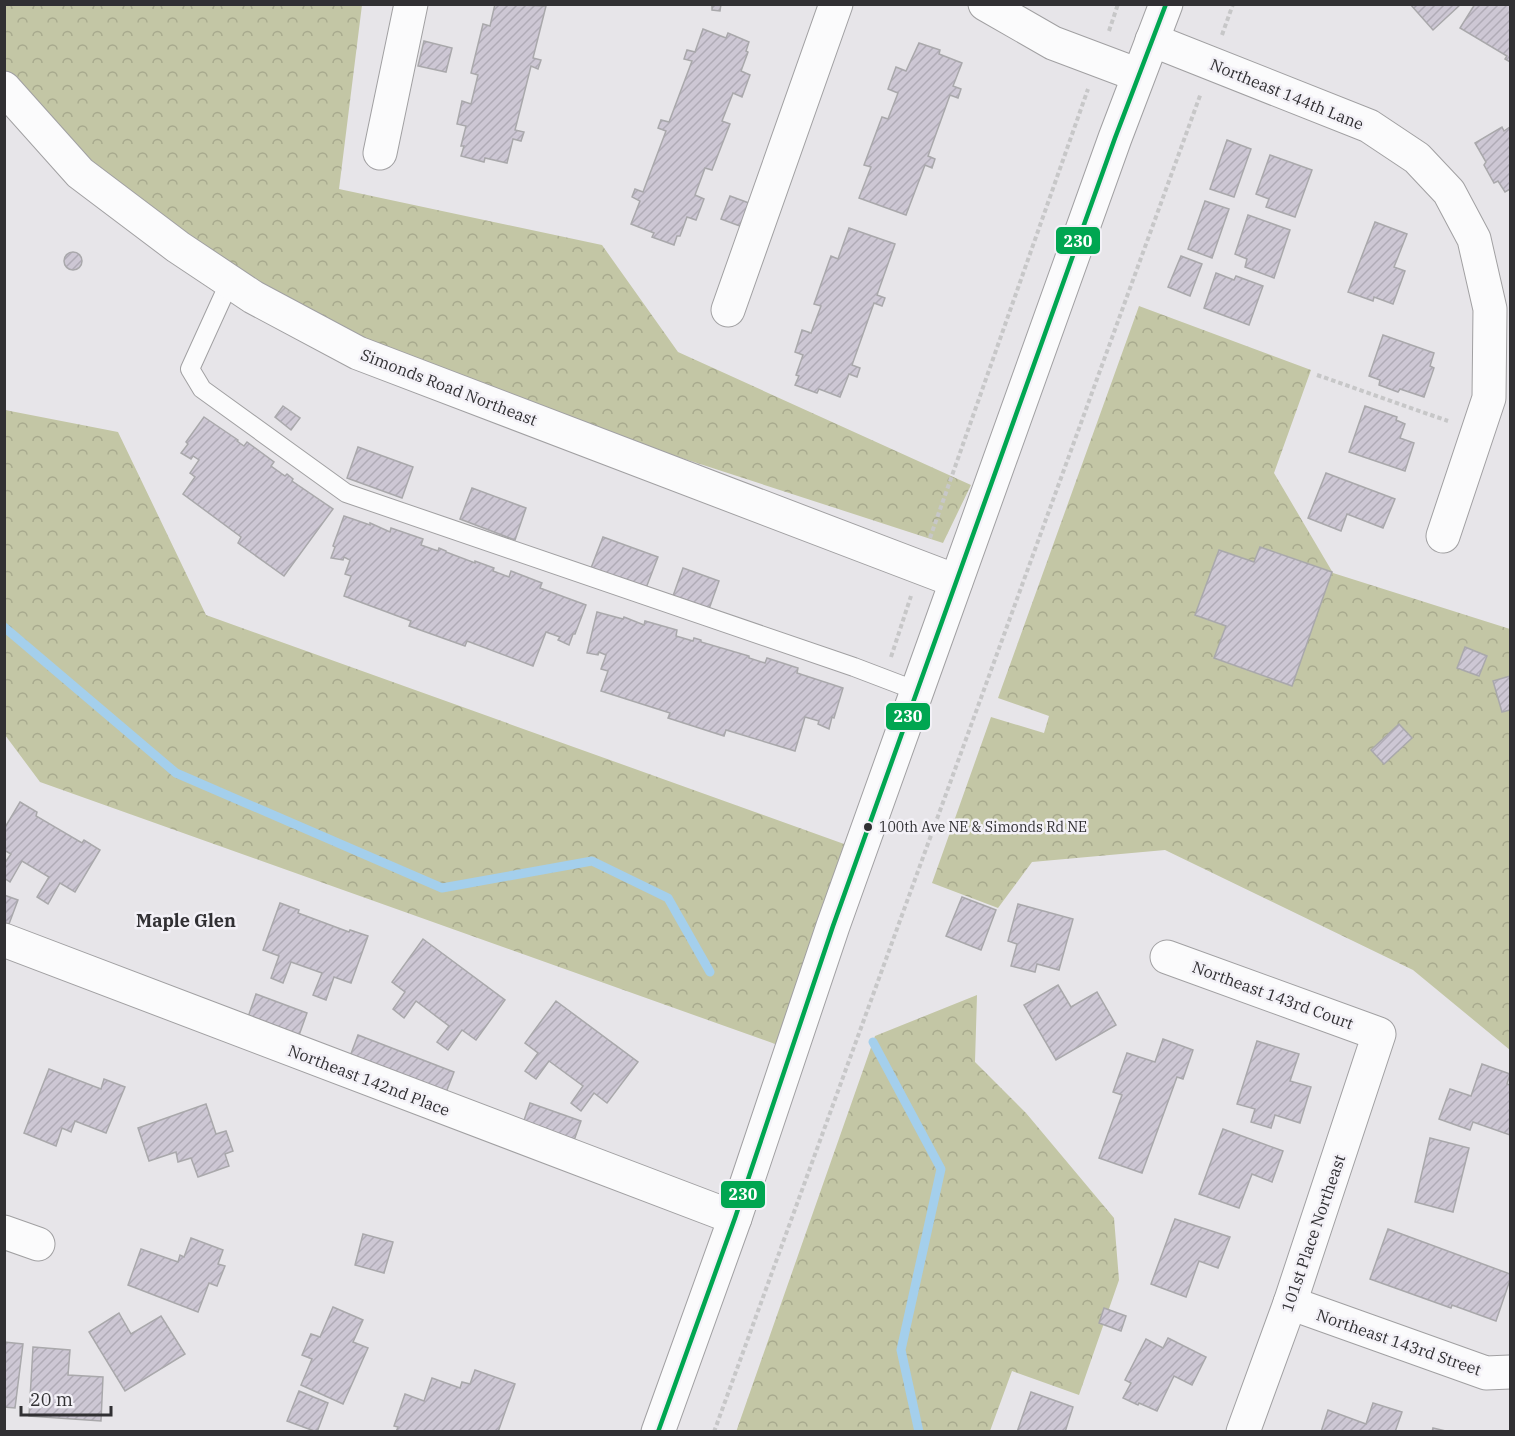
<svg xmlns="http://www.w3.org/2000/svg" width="1515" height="1436" viewBox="0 0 1515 1436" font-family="'IBM Plex Serif',serif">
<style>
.forest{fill:url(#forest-crowns)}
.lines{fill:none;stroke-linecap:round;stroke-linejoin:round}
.stream{stroke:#a4cfec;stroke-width:9}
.building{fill:url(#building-hatch);stroke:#a9a8ab;stroke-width:1.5}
.service-casing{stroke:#a1a0a2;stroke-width:20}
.minor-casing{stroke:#a1a0a2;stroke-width:35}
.secondary-casing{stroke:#a1a0a2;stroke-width:35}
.path{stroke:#c7c7c8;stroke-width:4;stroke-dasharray:4.5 3;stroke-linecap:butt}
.service{stroke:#fbfbfc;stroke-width:18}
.minor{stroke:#fbfbfc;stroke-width:33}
.secondary{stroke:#fbfbfc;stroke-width:33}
.bus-1-casing{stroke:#f3f1f7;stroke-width:9}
.bus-1{stroke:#00a651;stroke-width:4.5}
.bus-dot{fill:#313033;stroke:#f3f1f7;stroke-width:2}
.labels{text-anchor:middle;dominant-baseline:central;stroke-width:5;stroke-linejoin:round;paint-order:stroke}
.bus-label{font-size:14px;fill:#313033;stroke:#f3f1f7;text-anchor:start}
.street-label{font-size:16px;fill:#313033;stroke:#f3f1f7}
.neighbourhood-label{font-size:18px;font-weight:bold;fill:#313033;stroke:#f3f1f7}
.line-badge{stroke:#f3f1f7;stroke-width:2}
.badge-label{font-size:16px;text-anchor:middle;font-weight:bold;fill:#fff}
</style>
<defs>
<pattern id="forest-crowns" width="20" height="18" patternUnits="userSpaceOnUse" patternTransform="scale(1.5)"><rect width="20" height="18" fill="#c3c6a5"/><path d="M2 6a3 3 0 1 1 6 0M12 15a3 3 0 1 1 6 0" fill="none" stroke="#a8aa8e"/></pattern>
<pattern id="building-hatch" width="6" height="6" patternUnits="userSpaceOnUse" patternTransform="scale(1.5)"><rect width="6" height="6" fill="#cdc7d4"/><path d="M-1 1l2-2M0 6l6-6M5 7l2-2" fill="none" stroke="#b0abb6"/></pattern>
</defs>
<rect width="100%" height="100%" fill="#e7e5e9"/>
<!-- forest -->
<g class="forest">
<polygon points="4,5 362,5 339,189 602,245 678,352 971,485 943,543 358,353 178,247 5,88"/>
<polygon points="1139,306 1311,370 1274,473 1333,573 1510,629 1510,1050 1413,970 1165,850 1032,862 998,908 932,883 991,717 1044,733 1049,716 998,698"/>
<polygon points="5,410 118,432 206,615 858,849 792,1050 40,782 5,735"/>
<polygon points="977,995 975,1062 1026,1113 1114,1218 1119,1280 1079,1395 1012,1371 990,1431 736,1432 875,1036"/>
</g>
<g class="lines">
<!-- stream -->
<g class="stream">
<polyline points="4,627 176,773 442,888 592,861 668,898 710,972"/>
<polyline points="873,1042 941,1169 901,1350 919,1432"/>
</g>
</g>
<!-- building -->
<g class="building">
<polygon points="495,4 546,6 533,58 541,60 538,69 531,66 515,130 524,132 521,141 513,139 507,163 485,158 484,162 461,156 464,146 461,146 466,126 457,124 462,101 471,104 478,75 471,73 483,24 490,26"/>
<polygon points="712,4 721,4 720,11 712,10"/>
<polygon points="1410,4 1461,4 1433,30"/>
<polygon points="1475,4 1510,4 1510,62 1505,59 1507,56 1460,28"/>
<polygon points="703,29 726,38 728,33 749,42 746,51 748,52 741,71 750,75 742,97 733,93 722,121 730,124 712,170 705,168 695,195 704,199 696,220 687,217 680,236 677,236 674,245 652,237 654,233 631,224 640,201 632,197 635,189 643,192 666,131 658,128 661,120 669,122 692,61 684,59 687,50 695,52"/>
<polygon points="424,41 452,48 446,72 418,66"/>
<polygon points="919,43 940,50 939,54 962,63 953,86 961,89 958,98 950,95 928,156 935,159 932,168 925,165 906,215 859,198 871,167 864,165 882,117 888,119 898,93 888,89 896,67 906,71"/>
<polygon points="1502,127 1504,131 1510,127 1510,189 1505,192 1498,181 1494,183 1484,165 1486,162 1475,143"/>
<polygon points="1227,140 1251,149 1234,197 1210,189"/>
<polygon points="1270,155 1312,170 1295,217 1266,207 1269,199 1256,194"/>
<polygon points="730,196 757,206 748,229 721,219"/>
<polygon points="1205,201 1229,209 1212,258 1188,249"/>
<polygon points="1248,215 1290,230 1274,278 1245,267 1247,259 1235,254"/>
<polygon points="1375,222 1407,234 1394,267 1405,271 1393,304 1374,297 1373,301 1348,292"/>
<polygon points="849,228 895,244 877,295 885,298 882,306 874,303 852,365 860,368 857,377 849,374 840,397 819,389 817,393 795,385 799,376 796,375 803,355 795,352 802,330 811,333 821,306 814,304 831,256 838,259"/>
<circle cx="73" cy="261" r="9"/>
<polygon points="1181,256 1202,264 1190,296 1168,287"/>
<polygon points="1216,273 1234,280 1236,276 1263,286 1249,325 1204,308"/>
<polygon points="1383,335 1434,353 1430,366 1434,368 1424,397 1400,389 1398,392 1379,385 1380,380 1369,376"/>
<polygon points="283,406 300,418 291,430 275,417"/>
<polygon points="1365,406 1397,417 1396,420 1405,424 1400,438 1414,443 1405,471 1349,452"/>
<polygon points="204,417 238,440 237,441 244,446 247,442 274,462 271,466 285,476 287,474 293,479 292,481 333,509 284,576 238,543 241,537 183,494 195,477 190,473 199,460 193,456 191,459 181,453 188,444 186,442"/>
<polygon points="358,447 413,467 402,498 347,478"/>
<polygon points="1326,473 1395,499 1383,528 1347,514 1341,531 1308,518"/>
<polygon points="472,488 526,508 515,540 460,519"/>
<polygon points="344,516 370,525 370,523 390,532 391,528 423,539 421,545 438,551 439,548 446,551 446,552 475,563 475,561 494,568 493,571 509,577 511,571 542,583 540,588 586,605 575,634 573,634 569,645 558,640 560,637 546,632 533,666 467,641 465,646 409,626 411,621 344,596 351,576 345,574 350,560 344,557 343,560 331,558 335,547 333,546"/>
<polygon points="603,537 658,557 646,588 591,568"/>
<polygon points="1260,547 1332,572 1292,686 1214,658 1226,626 1195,615 1219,550 1254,562"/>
<polygon points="683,568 719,581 709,609 673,596"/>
<polygon points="597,612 623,619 624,617 644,625 645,621 677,630 676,636 693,641 694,638 701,640 701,642 749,656 749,658 765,663 767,658 798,668 797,673 843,688 834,718 832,717 829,729 818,724 819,721 805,717 795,751 726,730 724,736 668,718 670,713 601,691 608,671 601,669 606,655 599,652 598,655 587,653"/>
<polygon points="1465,647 1487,656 1479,676 1457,668"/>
<polygon points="1510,676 1510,710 1502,712 1493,681"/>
<polygon points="1399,724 1412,738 1384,764 1371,750"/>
<polygon points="20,802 37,812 36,816 82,843 84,840 100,850 75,892 60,883 48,904 37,897 49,877 22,861 10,882 4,878 4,864 11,854 4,850 4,829"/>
<polygon points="4,895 18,900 9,924 4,923"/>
<polygon points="962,897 996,910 981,950 946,936"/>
<polygon points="280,903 299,910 298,913 349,932 350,930 368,936 351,983 334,977 326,1000 313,995 322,973 291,962 283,983 271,978 279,956 263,950"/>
<polygon points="1018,904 1073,919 1059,970 1037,964 1035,972 1011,966 1017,944 1008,941"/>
<polygon points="423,939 505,1000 476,1040 462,1030 448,1050 437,1042 449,1026 416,1001 404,1018 393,1009 405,992 392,982"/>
<polygon points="1058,985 1071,1007 1097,992 1116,1025 1056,1060 1024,1005"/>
<polygon points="256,994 307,1013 298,1038 247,1020"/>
<polygon points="556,1001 638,1062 607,1103 594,1093 581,1111 571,1103 583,1086 549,1061 536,1079 525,1071 538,1053 525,1043"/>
<polygon points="358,1035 454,1072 445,1095 349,1059"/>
<polygon points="1163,1039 1193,1050 1183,1079 1177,1077 1142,1173 1099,1158 1122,1095 1113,1092 1127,1053 1155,1062"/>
<polygon points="1257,1041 1299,1054 1290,1081 1311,1087 1300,1123 1275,1115 1271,1128 1251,1122 1255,1109 1237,1104"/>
<polygon points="1482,1064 1510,1074 1507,1084 1510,1085 1510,1135 1473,1122 1470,1130 1439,1119 1450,1089 1471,1096"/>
<polygon points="49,1069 101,1089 104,1079 125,1087 106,1133 75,1121 71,1132 62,1128 56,1146 24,1133"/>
<polygon points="530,1103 581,1121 572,1146 521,1129"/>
<polygon points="206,1104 216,1134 226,1131 233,1151 225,1154 229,1166 198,1177 191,1158 178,1162 176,1152 149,1161 138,1128"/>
<polygon points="1223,1129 1283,1151 1272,1182 1252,1174 1239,1208 1199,1194"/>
<polygon points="1430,1138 1469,1148 1453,1212 1415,1202"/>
<polygon points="1175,1219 1230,1237 1218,1268 1199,1261 1186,1297 1151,1284"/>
<polygon points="1388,1229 1510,1274 1510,1280 1496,1321 1452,1305 1451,1308 1370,1279"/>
<polygon points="363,1234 393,1242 384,1273 355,1265"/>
<polygon points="191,1238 223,1250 218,1264 225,1266 217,1286 209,1283 198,1312 128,1285 141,1249 178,1262 180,1255 184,1257"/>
<polygon points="333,1307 363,1320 353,1342 368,1348 343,1404 301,1385 312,1359 302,1355 311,1334 320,1337"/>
<polygon points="1104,1308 1126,1316 1121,1331 1099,1323"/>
<polygon points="119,1313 131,1334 161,1316 185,1354 125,1391 89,1332"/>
<polygon points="1168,1338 1206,1357 1192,1385 1174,1376 1157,1411 1139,1403 1138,1405 1123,1398 1131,1383 1125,1380 1146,1339 1163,1348"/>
<polygon points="4,1342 23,1344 15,1408 4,1407"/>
<polygon points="33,1347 70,1350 68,1375 103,1377 101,1421 29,1416"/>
<polygon points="475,1370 515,1384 498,1432 396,1432 398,1427 394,1426 405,1394 424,1401 432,1378 460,1388 462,1382 470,1384"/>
<polygon points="299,1391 328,1403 317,1432 287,1421"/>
<polygon points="1031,1392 1073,1407 1065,1432 1017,1432"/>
<polygon points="1373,1403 1402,1412 1395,1432 1321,1432 1328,1410 1366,1424"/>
<polygon points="1433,1428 1450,1432 1432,1432"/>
</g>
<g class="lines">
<defs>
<polyline id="service" points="230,281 190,369 202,389 346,493 854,667 917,691"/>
<g id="minor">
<polyline points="985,4 1053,43 1138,75"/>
<polyline points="1152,40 1369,126 1417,158 1449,192 1474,239 1490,309 1489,398 1443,536"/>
<polyline points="380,153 411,4"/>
<polyline points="728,310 836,4"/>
<polyline points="4,940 735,1218"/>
<polyline points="1167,957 1379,1034 1290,1303 1243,1432"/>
<polyline points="4,1232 38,1244"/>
<polyline points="1290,1303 1486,1373 1510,1372"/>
</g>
<g id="secondary">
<polyline points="4,88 80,173 178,247 253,297 358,353 956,581"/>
<polyline points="658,1432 735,1218 833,926 917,691 1115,138 1166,4"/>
</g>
</defs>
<!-- service casing -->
<use href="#service" class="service-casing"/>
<!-- minor casing -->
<use href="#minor" class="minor-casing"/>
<!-- secondary casing -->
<use href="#secondary" class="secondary-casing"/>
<!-- path -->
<g class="path">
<polyline points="1109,31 1118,4"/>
<polyline points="1222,35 1233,4"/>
<polyline points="1317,375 1448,421"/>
<polyline points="930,538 1088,89"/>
<polyline points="891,657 911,596"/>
<polyline points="714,1432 1201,93"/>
</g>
<!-- service -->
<use href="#service" class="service"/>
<!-- minor -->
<use href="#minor" class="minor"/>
<!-- secondary -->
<use href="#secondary" class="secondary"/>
<defs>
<polyline id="bus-1" points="658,1432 735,1218 833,926 1115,138 1166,4"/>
</defs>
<!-- bus-1 casing -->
<use href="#bus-1" class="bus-1-casing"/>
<!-- bus-1 -->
<use href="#bus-1" class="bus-1"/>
</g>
<!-- markers -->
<circle class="bus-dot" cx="868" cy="827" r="5"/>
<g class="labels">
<!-- bus labels -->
<g class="bus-label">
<text x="879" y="827">100th Ave NE &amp; Simonds Rd NE</text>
</g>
<!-- street labels -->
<g class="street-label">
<text transform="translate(1287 94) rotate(22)">Northeast 144th Lane</text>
<text transform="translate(449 387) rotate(21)">Simonds Road Northeast</text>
<text transform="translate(1273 995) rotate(20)">Northeast 143rd Court</text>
<text transform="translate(369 1080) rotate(21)">Northeast 142nd Place</text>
<text transform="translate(1313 1233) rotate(-71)">101st Place Northeast</text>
<text transform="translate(1399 1342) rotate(19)">Northeast 143rd Street</text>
</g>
<!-- neighbourhood labels -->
<g class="neighbourhood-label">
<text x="186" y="920">Maple Glen</text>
</g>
</g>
<g class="line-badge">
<rect x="1055" y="226" width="46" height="29" rx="6" fill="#00a651"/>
<rect x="885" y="702" width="46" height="29" rx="6" fill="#00a651"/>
<rect x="720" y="1180" width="46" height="29" rx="6" fill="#00a651"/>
</g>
<g class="badge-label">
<text x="1078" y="247">230</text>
<text x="908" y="722">230</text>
<text x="743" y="1200">230</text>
</g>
<!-- border -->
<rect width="1515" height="1436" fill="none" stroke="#313033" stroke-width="12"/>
<!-- scale -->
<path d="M21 1406v9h90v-9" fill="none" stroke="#313033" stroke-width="3"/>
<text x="30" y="1406" font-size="18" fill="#313033" stroke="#f3f1f7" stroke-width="4.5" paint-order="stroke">20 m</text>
</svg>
